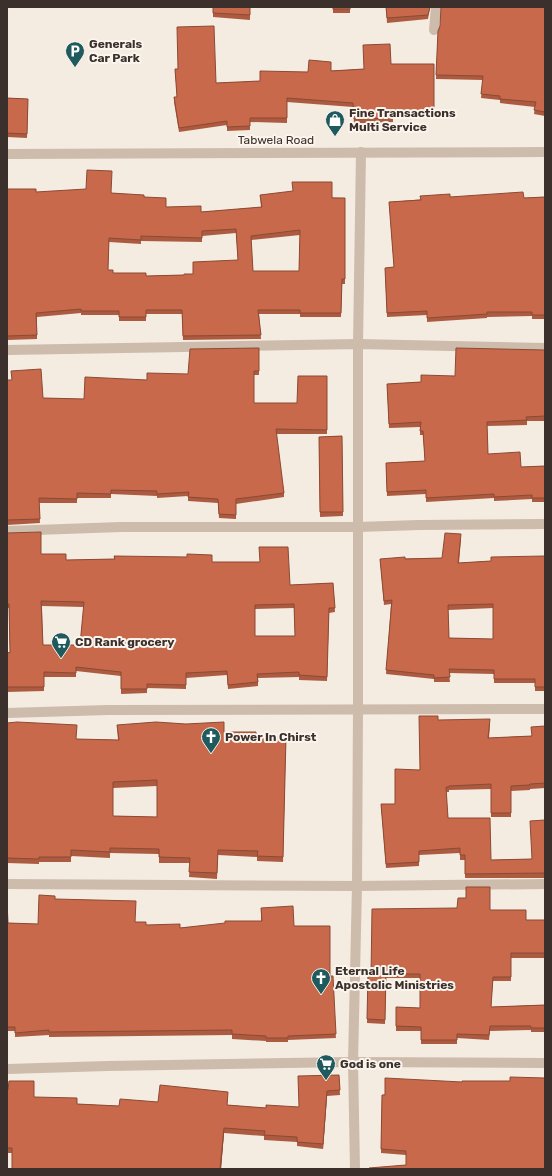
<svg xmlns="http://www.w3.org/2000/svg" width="552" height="1176" viewBox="0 0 552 1176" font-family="Rubik,sans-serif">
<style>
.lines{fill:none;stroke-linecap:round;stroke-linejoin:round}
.street{stroke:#cdbbac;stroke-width:10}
.wall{fill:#ac5a40;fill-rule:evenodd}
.shaded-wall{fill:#8c4a34}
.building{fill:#c8694b;stroke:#8c4a34;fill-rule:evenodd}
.labels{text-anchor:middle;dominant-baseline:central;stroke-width:4;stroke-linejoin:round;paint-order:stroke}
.poi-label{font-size:12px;font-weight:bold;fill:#3b302b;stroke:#fbf5ee;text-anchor:start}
.street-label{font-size:12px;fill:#3b302b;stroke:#fbf5ee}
</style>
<rect width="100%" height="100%" fill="#f4ebe1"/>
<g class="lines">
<!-- street -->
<g class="street">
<polyline points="434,30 436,7"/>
<polyline points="7,154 545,152"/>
<polyline points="7,350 358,344 545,348"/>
<polyline points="7,531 121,527 358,527 419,525 545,524"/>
<polyline points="7,713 108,710 545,709"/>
<polyline points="7,884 357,886 545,884"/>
<polyline points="7,1069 108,1066 353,1062 545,1063"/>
<polyline points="355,1169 353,1062 357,886 358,709 358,344 361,152"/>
</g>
</g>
<!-- wall -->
<g class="wall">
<polygon points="213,7 250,7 250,20 213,17"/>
<rect x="333" y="7" width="17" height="6"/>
<polygon points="386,7 430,7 428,19 387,23"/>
<polygon points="545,7 545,116 534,114 535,107 500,103 500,100 481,98 483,80 436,79 438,31 440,26"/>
<polygon points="391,64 434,64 434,115 393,116 393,122 354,124 353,107 287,102 287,123 250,122 250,130 227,131 227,125 179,132 174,102 174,97 177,97 175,69 216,83 260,81 308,72 364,69"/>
<polygon points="7,98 28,99 27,138 7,137"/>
<path d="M7 189 36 192 111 193 144 197 166 207 201 212 261 207 260 195 345 198V284H342L341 317H300V314H259L261 339 183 340 182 314H146V321H119V315H81V313L37 317V339L7 340ZM236 233 238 260 193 274 184 275 146 276 113 273 108 270 109 242 141 244V241L202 242V236ZM300 235 299 271H253L251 240Z"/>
<polygon points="450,197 524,198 545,197 545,319 532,319 532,316 487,317 487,318 427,322 427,315 387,317 385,268 394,267 389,202"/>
<polygon points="259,348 259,375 254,375 254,403 297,403 327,376 327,434 276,434 284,493 284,497 236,504 236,519 219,518 218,503 188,501 188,496 157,498 157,496 111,494 111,498 77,498 77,503 39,503 40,523 7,525 7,380 43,398 84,399 147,380 188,374"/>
<polygon points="529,350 545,350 545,421 527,421 527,425 487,426 488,454 521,467 545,466 545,502 532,502 532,499 494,501 494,498 426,502 426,494 387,496 386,463 425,461 423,435 420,435 420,427 389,428 387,384 421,382 455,376"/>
<polygon points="342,436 343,516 320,517 319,437"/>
<path d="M7 538 41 554 66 560 114 559V556L212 562 290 585 333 583 335 612 329 613 327 681 299 680V677L258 678V686L228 689 227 675 186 678V689L147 688V693L121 694V676L76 671V677H44V691L7 692V652L10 653 9 608H7ZM42 606 84 607 80 645H43ZM294 608 295 636H255V609Z"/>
<path d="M461 539 459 563 491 561 545 556V691H535V683H494V674L449 673 450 682H434V679L386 674 391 604 384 605 380 559 442 558ZM493 608V639L449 638 448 610Z"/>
<polygon points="438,720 490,724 489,738 531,736 545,726 545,788 530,789 530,790 511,791 511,817 491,817 491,789 449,790 449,792 446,792 448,818 491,860 532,859 545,820 545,878 465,878 465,860 460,860 460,853 419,855 419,866 386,868 381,804 395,804 420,770"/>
<path d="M7 723 76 739 118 740 117 725 224 732 256 737H286L283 862 257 861V857L218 855 217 879 189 877 190 863H159V854L110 853V858L71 856V862H39V864L7 863ZM157 786V817L113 816V788Z"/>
<polygon points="55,899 146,925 180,928 261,921 261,908 294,926 330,976 336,1038 288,1040 288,1042 266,1042 266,1041 232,1039 232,1035 49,1037 49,1035 15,1037 15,1031 7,1031 7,902 8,923 38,924"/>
<polygon points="457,908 490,910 526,920 545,920 545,958 511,958 511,981 493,981 491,1007 545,1005 545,1032 531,1032 531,1030 490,1031 489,1040 457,1038 457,1044 421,1044 421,1031 396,1031 396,1007 420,1008 420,978 386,978 385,1024 367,1023 368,975 371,976"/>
<polygon points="339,1075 340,1095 327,1096 323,1149 297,1146 297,1142 264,1140 264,1136 224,1133 221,1169 12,1169 12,1153 7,1153 7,1090 34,1097 77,1104 119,1106 228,1097 227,1105 266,1108 299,1107"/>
<polygon points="510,1081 406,1165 406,1155 381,1153 382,1095 462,1082"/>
</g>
<!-- shaded-wall -->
<g class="shaded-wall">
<polygon points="327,1091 327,1096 323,1149 323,1144"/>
<polygon points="224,1128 224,1133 221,1169 220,1169"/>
</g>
<!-- building -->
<g class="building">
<polygon points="213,7 250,7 250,15 213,13"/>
<rect x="333" y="7" width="17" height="2"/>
<polygon points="386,7 430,7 428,15 387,18"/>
<polygon points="441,7 545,7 545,112 534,110 536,102 500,99 500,96 481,94 483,76 436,75 438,31 440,26"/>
<polygon points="214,26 216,83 260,81 260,71 308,72 309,60 331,62 331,71 364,69 363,45 390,44 391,64 434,64 434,111 393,111 393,118 354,119 353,103 287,98 287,118 250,118 250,126 227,127 227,121 179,128 174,97 177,97 175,69 178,69 177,27"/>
<polygon points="7,98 28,99 27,134 7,133"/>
<path d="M87 170 112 171 111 193 144 195V197L166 198V207L201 206V212L262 207 260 195 293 191 292 182H332V198H345V279H342L341 313H300V310H258L261 335 183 336 182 310H146V317H119V311H81V309L36 313 37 335 7 336V189H36V192L86 189ZM236 229 238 260 193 262V274H184V275L146 276V273H113V270H108L109 238 141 240V236L202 238V231ZM300 230 299 271H253L251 236Z"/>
<polygon points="523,192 524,198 545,197 545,315 532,315 532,312 487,312 487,314 427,318 427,311 387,313 385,268 394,267 389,202 421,200 420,196 450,194 450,197"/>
<polygon points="259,348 259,371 254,371 254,403 297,403 298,376 327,376 327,430 276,429 284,493 236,499 236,515 219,514 218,499 188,497 189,492 157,494 157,491 111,490 111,494 77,493 77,499 39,498 40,519 7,520 7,380 12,380 11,371 41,369 43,398 84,399 85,377 147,380 147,373 188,374 190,349"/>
<polygon points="456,348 545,350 545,416 526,417 527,420 487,422 488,454 520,452 521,467 545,466 545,498 532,498 532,495 494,497 494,494 426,498 426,490 387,492 386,463 425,461 423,431 420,431 421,422 389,424 387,384 421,382 421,375 455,376"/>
<polygon points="342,436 343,512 320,512 319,437"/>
<path d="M41 532V554H66V560L115 559 114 556 187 557V554L212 555V562H260L259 547H288L290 585 333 583 335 608H329L327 677 299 675V672L257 674 258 682 228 685 227 671 186 673V685L147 684V689H121V672L76 667V673L44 672V687H7V652L10 653 9 604H7V533ZM41 601 84 602 80 645H43ZM294 604 295 636H255V605Z"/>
<path d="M445 533 461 534 458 563 491 561V557L545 556V687H535V679H494V670L449 669 450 677 434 678V675L386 670 392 600 384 601 380 559 405 557V559L442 558ZM493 604V639L449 638 448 605Z"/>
<polygon points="419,716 438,716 438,720 490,719 488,738 532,736 531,727 545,726 545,783 530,784 530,785 511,786 511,813 491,813 491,784 449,786 449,787 446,787 448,818 490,818 491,860 532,859 530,821 545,820 545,873 465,874 465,855 460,855 460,848 419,851 419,862 386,864 381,804 395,804 395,769 420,770"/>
<path d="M17 722 77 725 76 739 119 740 117 725 156 722 186 724 224 722V732H256V737H286L283 857 257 856 258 851 218 850 217 873 189 872 190 858 159 857V849L110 848V852L71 850V857H39V859L7 858V723ZM157 780V817L113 816V782Z"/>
<polygon points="466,887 490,887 490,910 526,910 526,920 545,920 545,953 511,953 511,977 493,977 491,1007 545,1005 545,1028 531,1028 531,1026 490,1026 489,1035 457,1034 457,1040 421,1040 421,1027 396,1026 396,1007 420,1008 420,974 386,974 385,1020 367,1019 368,975 371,976 372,909 457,908 458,898 466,898"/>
<polygon points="39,895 55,896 55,899 136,901 135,922 146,922 146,925 180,924 180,928 225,923 225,921 262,921 261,908 293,906 294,926 330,926 330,976 333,976 336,1034 288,1036 288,1038 266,1038 266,1036 232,1034 232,1030 49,1032 49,1030 15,1033 15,1027 7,1027 7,902 8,923 38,924"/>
<polygon points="339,1075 340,1090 327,1091 323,1144 297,1142 297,1137 264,1135 265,1131 224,1128 220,1169 12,1169 12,1148 7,1148 7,1090 8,1090 9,1081 34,1081 34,1097 77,1098 77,1104 119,1106 120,1099 158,1102 160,1085 228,1092 227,1105 266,1108 266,1105 299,1107 298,1076"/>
<polygon points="510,1077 545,1078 545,1169 369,1169 369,1168 406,1165 406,1151 381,1149 382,1095 385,1095 385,1078 462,1082 462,1081 510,1081"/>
</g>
<!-- icons -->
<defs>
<symbol id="parking-pin" viewBox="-11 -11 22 30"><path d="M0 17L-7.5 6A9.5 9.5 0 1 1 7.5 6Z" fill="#1f5a5e" stroke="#fbf5ee"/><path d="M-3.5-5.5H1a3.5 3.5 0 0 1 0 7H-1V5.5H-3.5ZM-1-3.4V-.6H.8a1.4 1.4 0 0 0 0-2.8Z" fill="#fff"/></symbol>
<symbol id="shop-pin" viewBox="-11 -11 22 30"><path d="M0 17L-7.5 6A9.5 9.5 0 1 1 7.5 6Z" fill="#1f5a5e" stroke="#fbf5ee"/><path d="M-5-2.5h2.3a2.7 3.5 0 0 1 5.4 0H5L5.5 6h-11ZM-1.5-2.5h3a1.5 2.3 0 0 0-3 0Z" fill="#fff"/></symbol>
<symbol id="supermarket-pin" viewBox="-11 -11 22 30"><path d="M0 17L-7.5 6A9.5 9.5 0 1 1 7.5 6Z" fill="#1f5a5e" stroke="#fbf5ee"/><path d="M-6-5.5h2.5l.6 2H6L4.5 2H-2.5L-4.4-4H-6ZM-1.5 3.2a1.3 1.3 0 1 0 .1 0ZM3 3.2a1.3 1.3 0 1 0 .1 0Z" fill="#fff"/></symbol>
<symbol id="church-pin" viewBox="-11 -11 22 30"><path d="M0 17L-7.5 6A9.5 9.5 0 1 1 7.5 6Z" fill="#1f5a5e" stroke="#fbf5ee"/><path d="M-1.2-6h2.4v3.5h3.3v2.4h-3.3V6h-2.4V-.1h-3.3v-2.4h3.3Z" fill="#fff"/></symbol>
</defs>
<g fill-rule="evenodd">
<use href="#parking-pin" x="64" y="40" width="22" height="30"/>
<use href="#shop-pin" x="324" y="109" width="22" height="30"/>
<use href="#supermarket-pin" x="50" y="631" width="22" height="30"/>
<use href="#church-pin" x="200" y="726" width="22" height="30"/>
<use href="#church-pin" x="310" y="967" width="22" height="30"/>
<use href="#supermarket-pin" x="315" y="1053" width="22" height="30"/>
</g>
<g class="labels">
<!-- poi labels -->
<g class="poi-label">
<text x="89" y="44">Generals<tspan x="89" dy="14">Car Park</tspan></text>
<text x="349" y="113">Fine Transactions<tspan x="349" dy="14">Multi Service</tspan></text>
<text x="75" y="642">CD Rank grocery</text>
<text x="225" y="737">Power In Chirst</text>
<text x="335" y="971">Eternal Life<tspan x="335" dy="14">Apostolic Ministries</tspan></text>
<text x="340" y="1064">God is one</text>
</g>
<!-- street labels -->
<g class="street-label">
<text x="276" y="140">Tabwela Road</text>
</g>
</g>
<!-- border -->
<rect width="552" height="1176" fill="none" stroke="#3b302b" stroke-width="16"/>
</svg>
